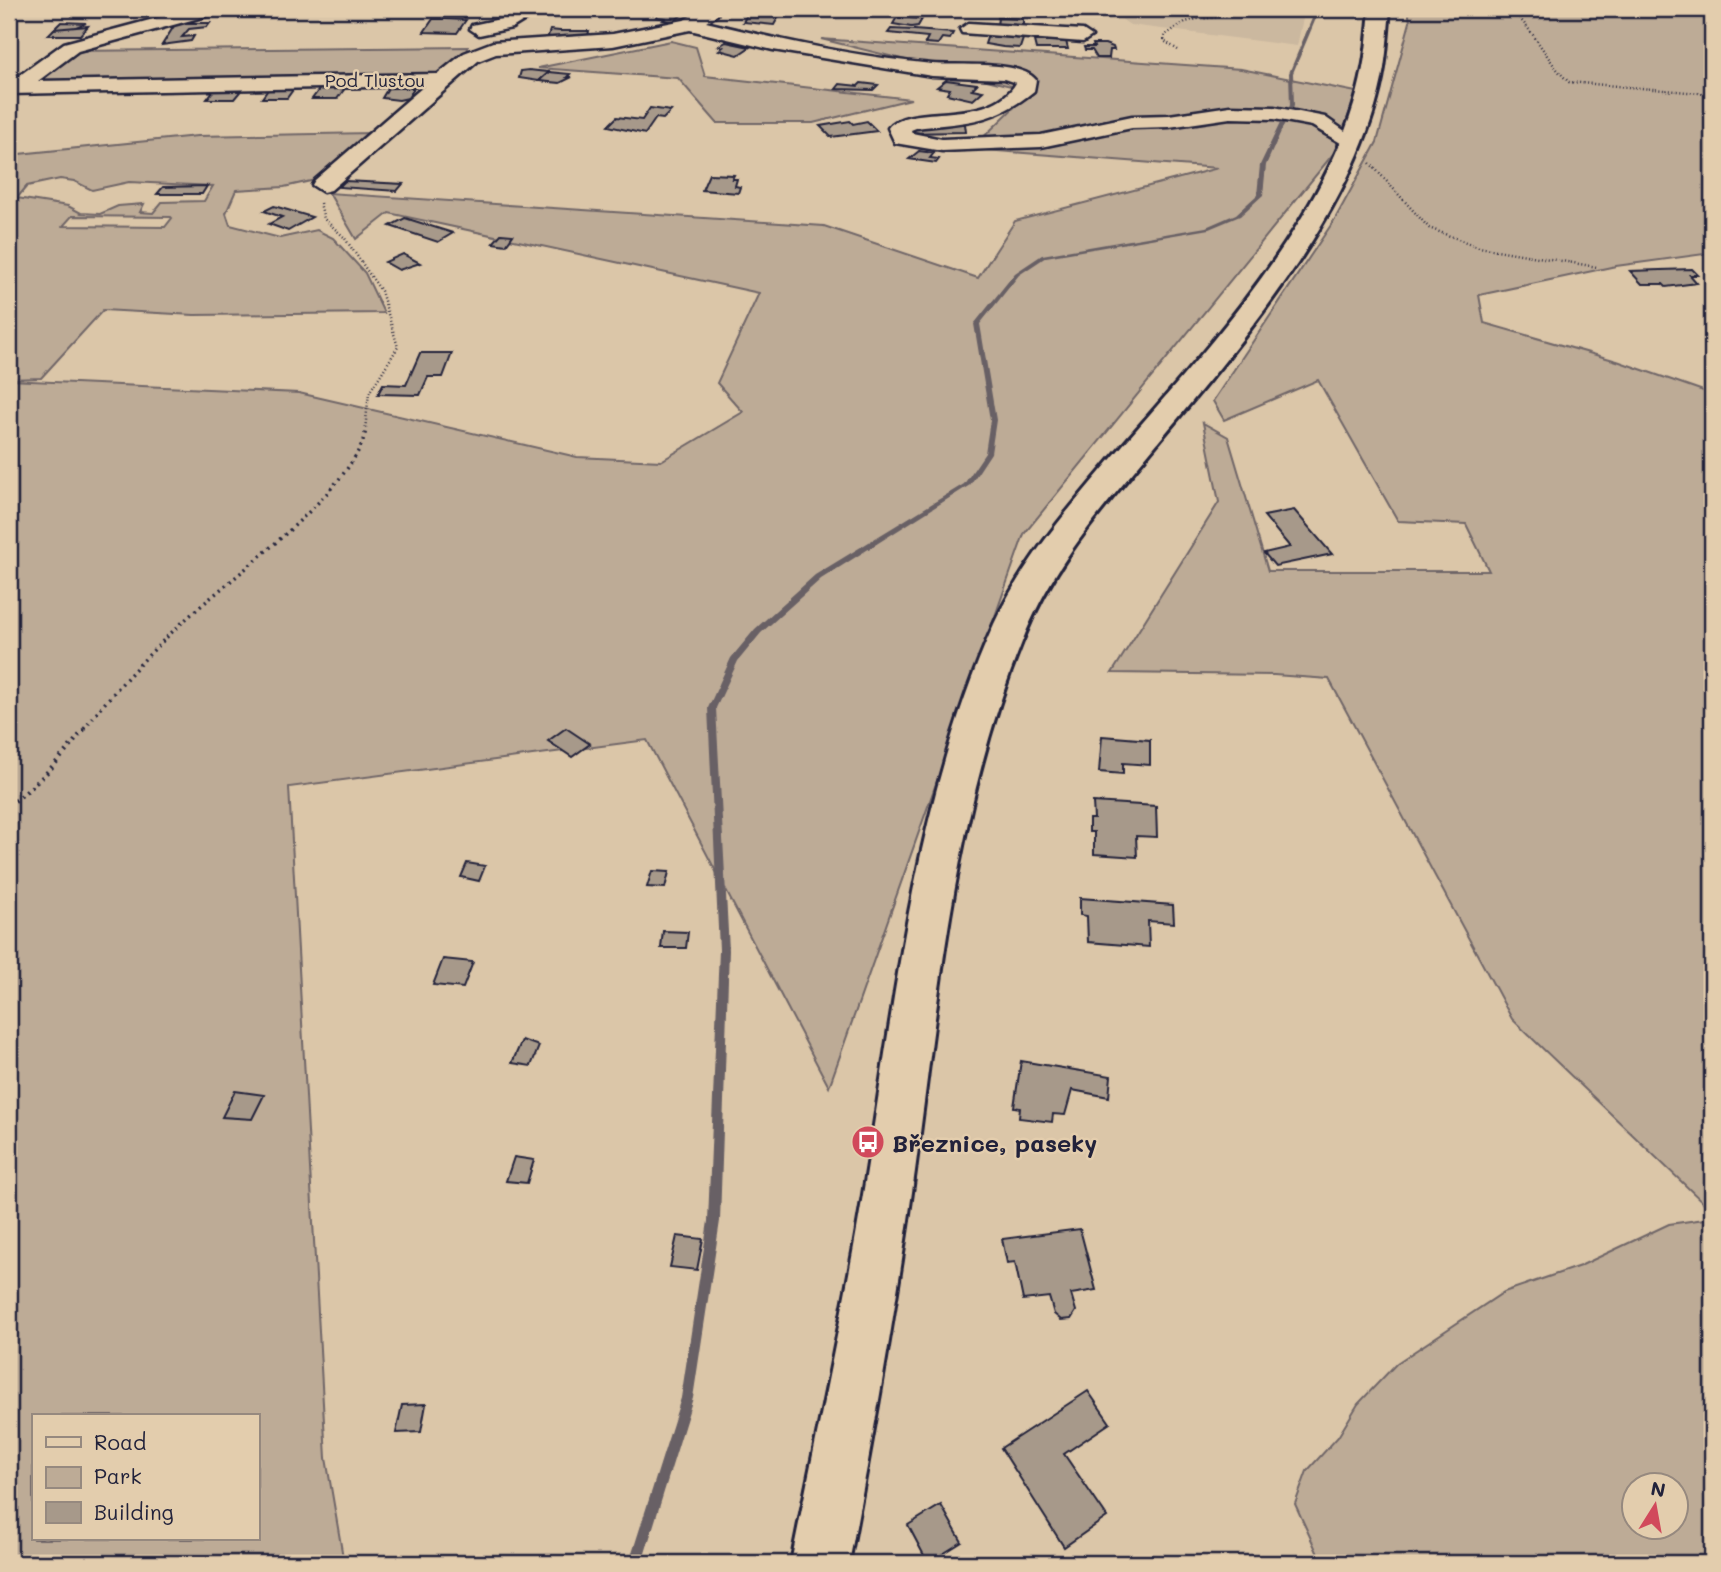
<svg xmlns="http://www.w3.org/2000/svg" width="1721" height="1572" viewBox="0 0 1721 1572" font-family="Mali,sans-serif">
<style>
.built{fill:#cbb89f}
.green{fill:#bdab96;stroke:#706668;stroke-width:2;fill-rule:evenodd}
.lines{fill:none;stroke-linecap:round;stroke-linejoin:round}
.stream{fill:#686065;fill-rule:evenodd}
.building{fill:#a7998a;stroke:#22223b;stroke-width:2}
.minor-casing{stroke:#22223b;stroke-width:5}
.major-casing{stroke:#22223b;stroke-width:6}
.path-far2{stroke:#22223b;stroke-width:2.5;stroke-dasharray:1 2.5;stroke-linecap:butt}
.path-far1{stroke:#22223b;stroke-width:3.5;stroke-dasharray:2 4.5;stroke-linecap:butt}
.path{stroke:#22223b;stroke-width:4.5;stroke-dasharray:2 5;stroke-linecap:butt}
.minor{fill:#e3cdad;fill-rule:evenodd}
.major{fill:#e3cdad;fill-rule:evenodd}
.labels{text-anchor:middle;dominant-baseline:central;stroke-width:5;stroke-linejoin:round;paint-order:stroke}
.far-street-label{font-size:18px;fill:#22223b;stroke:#e3cdad}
.near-poi-label{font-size:24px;font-weight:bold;fill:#22223b;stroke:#e3cdad;text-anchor:start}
</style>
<rect width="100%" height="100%" fill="#dbc6a8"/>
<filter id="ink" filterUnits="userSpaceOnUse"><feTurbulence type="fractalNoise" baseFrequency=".0143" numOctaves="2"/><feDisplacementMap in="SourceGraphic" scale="14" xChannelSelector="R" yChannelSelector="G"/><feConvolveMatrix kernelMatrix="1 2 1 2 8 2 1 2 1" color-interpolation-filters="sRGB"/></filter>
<g filter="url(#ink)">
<!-- built -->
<polygon class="built" points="1087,9 1305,9 1297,46 1130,25 1117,16 1087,14"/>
<!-- green -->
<g class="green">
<polygon points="1408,9 1712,9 1712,253 1616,266 1479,295 1484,323 1617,361 1712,394 1712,1211 1512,1019 1329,679 1274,675 1112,673 1219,502 1203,423 1228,437 1268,571 1489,571 1466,524 1398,521 1318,380 1224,420 1213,401 1335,219 1377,142 1410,22"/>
<path d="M821 39 1241 69 1356 92 1338 148 1024 534 829 1087 647 740 289 787 326 1458 344 1563H9V380L299 393 577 457 661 461 743 412 717 383 759 293 389 213 356 239 329 193 824 226 978 278 1015 221 1218 168 971 149 1031 91ZM33 1416H257V1539H33Z"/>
<polygon points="671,41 696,47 705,76 911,99 813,123 717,123 678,78 538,68"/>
<polygon points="468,47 467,56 433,78 35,82 71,51"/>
<path d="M371 133 324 178 284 187 236 190 226 213 230 225 280 238 317 230 333 238 365 273 384 313 194 315 103 310 41 378 9 379V155L197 136ZM60 179 74 181 92 190 129 182 213 186 204 201 162 202 153 213 140 212 144 204 118 206 100 214 81 213 68 206 17 198 27 186ZM72 216 171 217 172 218 165 227 63 226Z"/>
<path d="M1712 1218V1563H1322L1295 1504 1307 1471 1338 1437 1358 1404 1397 1363 1504 1292 1580 1266 1669 1224ZM1634 1484H1676V1526H1634Z"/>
</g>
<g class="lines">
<!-- stream -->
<g class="stream">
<polygon points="1316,9 1320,9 1293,73 1294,105 1291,113 1287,113 1290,105 1289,73"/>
<polygon points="1283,117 1287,118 1266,165 1263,195 1240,216 1209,229 1046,257 1019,275 980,324 996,420 991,453 970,485 821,579 761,633 738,661 716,708 729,950 720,1221 693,1398 642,1563 629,1563 681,1398 708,1221 719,950 708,708 731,658 755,629 815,575 964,484 985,453 990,420 974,324 1015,273 1042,255 1206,227 1236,214 1257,195 1260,165"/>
</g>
</g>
<!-- building -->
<g class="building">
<polygon points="531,9 554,9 551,14 528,13"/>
<polygon points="661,9 683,10 684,13 674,21 663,20 665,18 656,17"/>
<polygon points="81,10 108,10 105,14 71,16"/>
<polygon points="749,11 766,12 764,16 779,16 774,25 743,22"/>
<polygon points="897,17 922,19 918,26 911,27 893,24"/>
<polygon points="998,18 1023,19 1023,26 997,25"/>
<polygon points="433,19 446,19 466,20 457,33 424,32"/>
<polygon points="61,22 86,23 71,29 54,29"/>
<polygon points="176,23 210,23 207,27 189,29 182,37 194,36 191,41 162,45"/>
<polygon points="88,26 80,35 48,35 54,29"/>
<polygon points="891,29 914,30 953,33 950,39 942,38 938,44 925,43 928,37 888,33"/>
<polygon points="550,30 560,31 589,31 588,36 547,39"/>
<polygon points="988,35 1008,36 1023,39 1020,48 1003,47 985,44"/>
<polygon points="1034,41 1066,41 1068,49 1036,49"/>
<polygon points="726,42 750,47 738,55 719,50 723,47 719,46"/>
<polygon points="1093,44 1105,44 1113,47 1114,50 1110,50 1109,58 1097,58 1092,50 1085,50 1084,47 1094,47"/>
<polygon points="529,70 538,71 549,72 539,81 519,78 521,71"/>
<polygon points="549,72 570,74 567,77 572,77 560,83 539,81"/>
<polygon points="946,80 977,84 972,89 983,91 973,100 947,94 950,89 937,87"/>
<polygon points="861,83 878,85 873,90 836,89 840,84 858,86"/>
<polygon points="217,86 244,87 234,99 207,99"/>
<polygon points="270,87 295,87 287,98 262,98"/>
<polygon points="321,87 346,87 337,99 312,99"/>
<polygon points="388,88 414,88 408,98 399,100 382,98"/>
<polygon points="650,108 671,111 663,119 656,118 645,134 608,126 617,117 642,120"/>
<polygon points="850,121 853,124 867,121 877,131 831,137 820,126"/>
<polygon points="926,124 965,124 966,132 904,133 904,127 926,127"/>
<polygon points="919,151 934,153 930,158 939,159 936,163 909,159"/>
<polygon points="709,174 734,175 732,179 737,179 735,186 740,187 738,193 702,190"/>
<polygon points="345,181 403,184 397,191 339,187"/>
<polygon points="207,186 202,194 157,194 163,187"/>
<polygon points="274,206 312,217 288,231 269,224 282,217 264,211"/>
<polygon points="405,218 453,233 438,242 390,226"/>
<polygon points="501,234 513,235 506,245 493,243"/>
<polygon points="403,254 420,263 399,270 385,262"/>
<polygon points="1692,269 1698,275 1690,275 1697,283 1666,287 1663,284 1642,284 1630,271"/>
<polygon points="420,353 452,353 443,377 428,377 420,395 378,394 383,384 406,385"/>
<polygon points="1294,510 1332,554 1275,566 1264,553 1290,547 1264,516"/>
<polygon points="566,728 590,744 572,757 548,741"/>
<polygon points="1102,736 1150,740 1150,765 1123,763 1123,774 1099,772"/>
<polygon points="1093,802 1156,806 1157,837 1136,836 1137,857 1094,854 1094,832 1089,832 1089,819 1094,819"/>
<polygon points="467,863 485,866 479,881 461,877"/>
<polygon points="652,871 669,872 665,888 647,887"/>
<polygon points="1080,898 1173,905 1174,923 1148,921 1149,947 1088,942 1087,916 1080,915"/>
<polygon points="663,931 688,932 686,948 661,948"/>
<polygon points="443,959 473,962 463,988 433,985"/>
<polygon points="522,1040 539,1046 531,1066 512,1063"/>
<polygon points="1021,1061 1111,1076 1109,1097 1072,1090 1065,1115 1053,1114 1052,1122 1019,1118 1020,1108 1014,1107"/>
<polygon points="235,1091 264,1095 252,1119 222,1117"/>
<polygon points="514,1157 534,1160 527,1183 506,1181"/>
<polygon points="1080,1229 1096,1290 1071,1294 1076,1311 1071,1319 1061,1320 1054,1314 1049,1297 1023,1300 1015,1262 1007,1263 1002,1239"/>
<polygon points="677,1236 703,1239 697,1270 670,1267"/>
<polygon points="1088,1391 1110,1423 1064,1454 1107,1517 1064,1547 1001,1448"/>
<polygon points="426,1404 421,1432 396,1433 402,1405"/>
<polygon points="941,1505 962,1542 928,1563 908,1525"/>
</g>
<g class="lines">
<defs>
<g id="minor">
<path d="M191 9H220L217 13 78 51 38 81 438 74 464 53 493 42 613 34 684 20 702 9H719L717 15 706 22C780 40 857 57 932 64 957 66 1021 60 1036 80L1034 91C994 124 964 122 916 128L911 130 912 133 942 139 1041 135 1132 116 1169 115 1230 106 1274 107 1325 117 1362 143 1351 149 1312 126 1274 119 1230 118 1169 127 1132 128 1041 147 942 151 895 143 888 128C908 101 990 128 1016 83L1004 79 932 76 773 50 690 30 613 46 496 54 478 61 331 190 323 192 312 185 315 180 424 86 9 94V83L64 43Z"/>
<polygon points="524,9 533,15 512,28 479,35 470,29 472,25 500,19"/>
<polygon points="969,23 1083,30 1092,36 1083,42 962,33 960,29"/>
</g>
<path id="major" d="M1370 9H1390C1388 29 1387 49 1384 68 1362 204 1240 344 1154 447 1101 511 1053 563 1022 642 955 808 939 995 915 1171 897 1302 874 1433 849 1563H791C817 1432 846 1302 867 1170 896 988 918 794 994 624 1026 555 1075 502 1123 445 1213 342 1338 206 1363 68 1367 49 1368 29 1370 9Z"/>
</defs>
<!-- minor casing -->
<use href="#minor" class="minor-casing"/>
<!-- major casing -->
<use href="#major" class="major-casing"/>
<!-- path-far2 -->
<g class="path-far2">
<path d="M1509 9C1535 29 1545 60 1569 82L1712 94"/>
<polyline points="1178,50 1164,41 1165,35 1185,22 1197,19 1296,9"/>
<polyline points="1370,163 1429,228 1479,247 1597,267"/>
<polyline points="320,203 324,219 344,237 381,291 398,347 369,393 365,430"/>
</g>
<!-- path-far1 -->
<path class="path-far1" d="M84 729C115 689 148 654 185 620 228 580 360 485 366 428"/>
<!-- path -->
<path class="path" d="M9 805C40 783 62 757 86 727"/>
<!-- minor -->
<use href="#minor" class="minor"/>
<!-- major -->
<use href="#major" class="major"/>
</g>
</g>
<!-- icons -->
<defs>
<symbol id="bus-disc" viewBox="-11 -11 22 22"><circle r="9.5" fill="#d1495b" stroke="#e3cdad"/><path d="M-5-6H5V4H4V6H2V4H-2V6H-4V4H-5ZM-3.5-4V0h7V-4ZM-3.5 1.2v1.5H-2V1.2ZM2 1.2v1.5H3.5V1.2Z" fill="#fff"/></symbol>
</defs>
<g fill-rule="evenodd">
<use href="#bus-disc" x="849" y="1123" width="38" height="38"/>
</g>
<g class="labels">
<!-- far-street labels -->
<g class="far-street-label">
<text x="375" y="80">Pod Tlustou</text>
</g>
<!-- near-poi labels -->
<g class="near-poi-label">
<text x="892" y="1142">Březnice, paseky</text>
</g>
</g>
<!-- margin -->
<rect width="1721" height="1572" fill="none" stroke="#e3cdad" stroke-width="35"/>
<rect x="18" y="18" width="1686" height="1537" fill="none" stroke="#22223b" stroke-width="2.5" filter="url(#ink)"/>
<!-- legend -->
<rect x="32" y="1414" width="228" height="126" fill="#e3cdad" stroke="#96897f" stroke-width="2"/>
<rect x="46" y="1437" width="35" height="10" fill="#e3cdad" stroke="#96897f" stroke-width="2"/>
<text x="94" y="1450" font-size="21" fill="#22223b">Road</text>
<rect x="46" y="1467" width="35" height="21" fill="#bdab96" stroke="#96897f" stroke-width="2"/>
<text x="94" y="1484" font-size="21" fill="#22223b">Park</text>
<rect x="46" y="1502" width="35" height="21" fill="#a7998a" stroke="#96897f" stroke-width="2"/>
<text x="94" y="1520" font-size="21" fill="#22223b">Building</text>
<!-- north arrow -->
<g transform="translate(1655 1506) rotate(11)"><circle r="33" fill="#e3cdad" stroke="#96897f" stroke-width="2"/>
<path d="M0-5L12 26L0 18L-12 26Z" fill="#d1495b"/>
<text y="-10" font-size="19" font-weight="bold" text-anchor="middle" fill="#22223b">N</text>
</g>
</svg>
